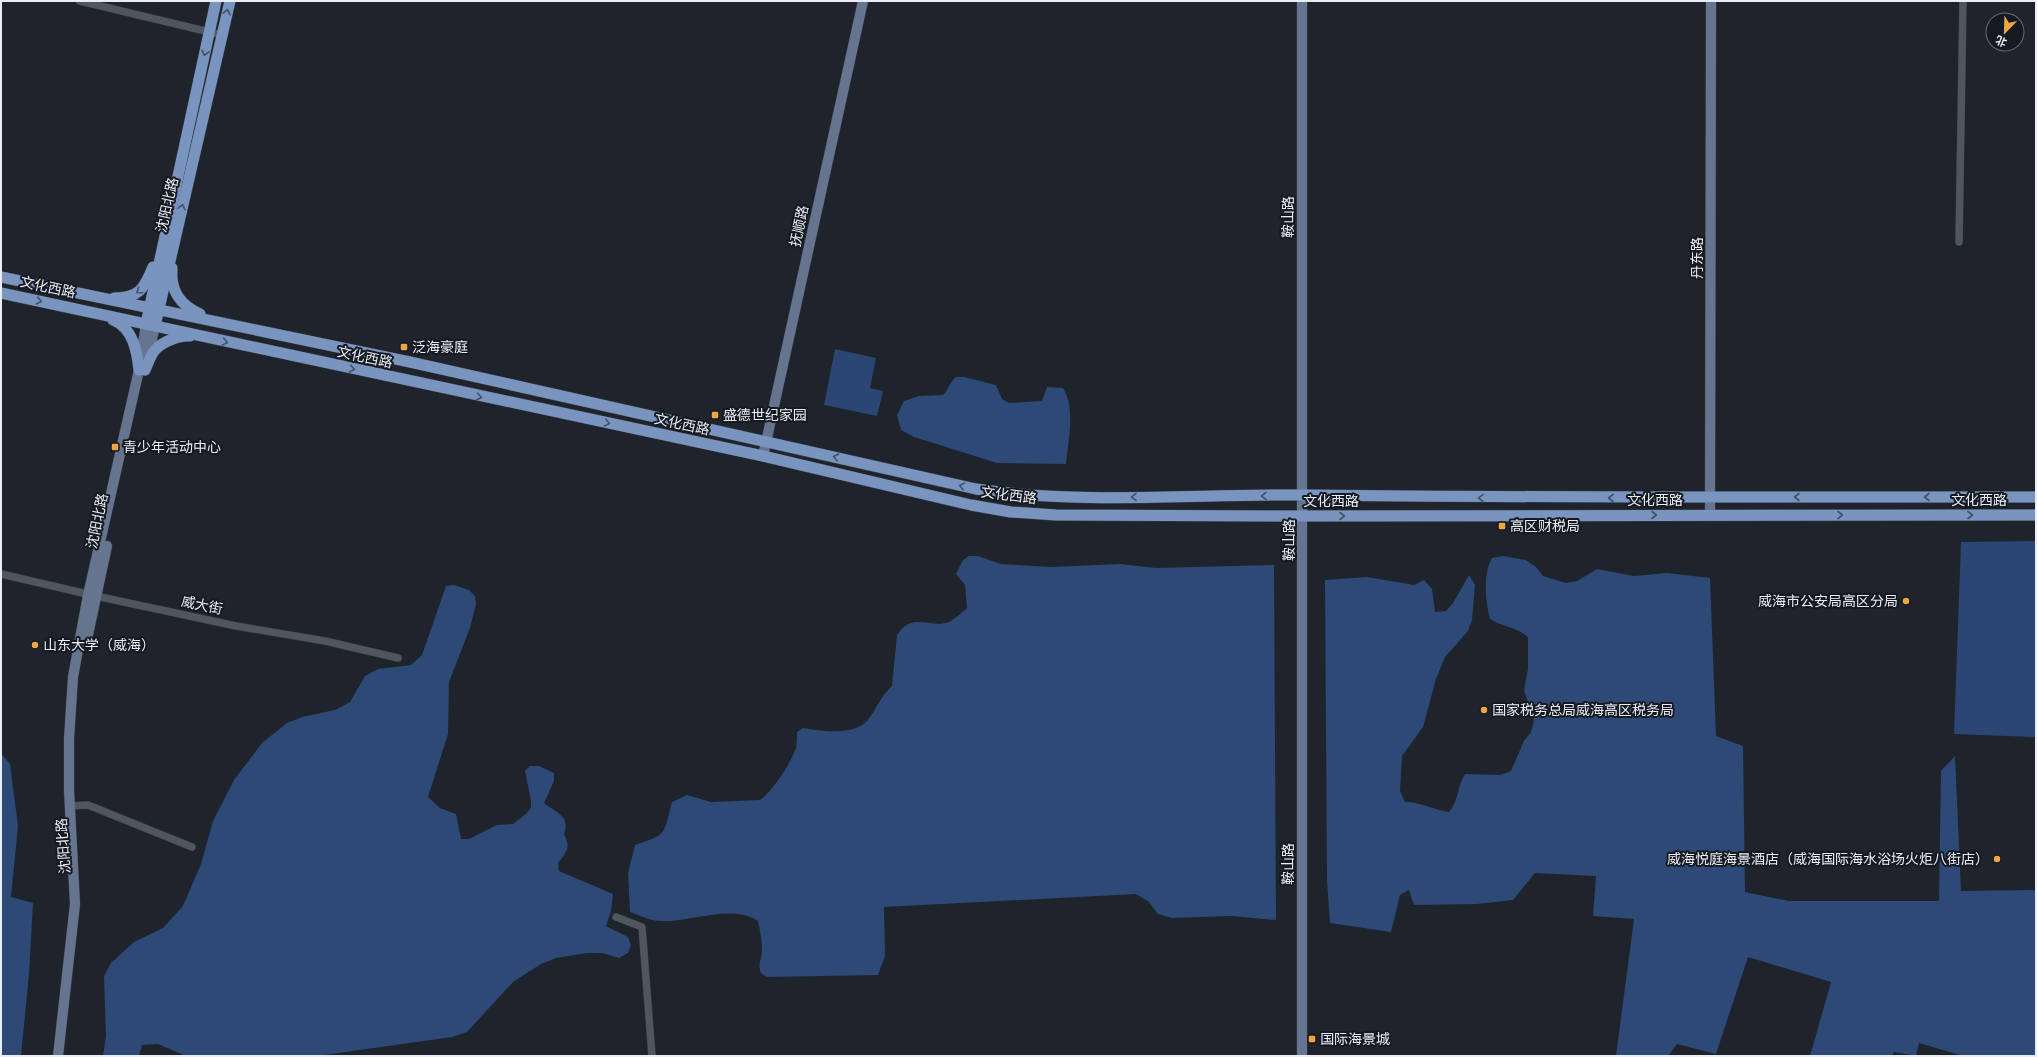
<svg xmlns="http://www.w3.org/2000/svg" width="2037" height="1057" viewBox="0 0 2037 1057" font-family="'Source Serif 4','Noto Sans SC',serif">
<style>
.green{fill:#2b4672}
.forest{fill:#2d4976}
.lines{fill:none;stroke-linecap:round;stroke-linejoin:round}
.street-casing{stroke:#3a3e45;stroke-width:8}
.secondary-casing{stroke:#3a3e45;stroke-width:11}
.primary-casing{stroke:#3a3e45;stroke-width:12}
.street{stroke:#505660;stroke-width:7}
.secondary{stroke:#657590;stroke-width:10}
.primary{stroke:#7994bf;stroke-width:11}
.oneway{stroke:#425169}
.poi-dot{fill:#f0a63f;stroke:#151a22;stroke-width:1.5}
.labels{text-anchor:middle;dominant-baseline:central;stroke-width:4;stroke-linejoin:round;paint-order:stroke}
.street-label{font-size:14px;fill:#eaeef4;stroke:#151a22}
.poi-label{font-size:14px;fill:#eaeef4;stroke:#151a22;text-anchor:start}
</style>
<rect width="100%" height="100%" fill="#1e232c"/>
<!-- green -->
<g class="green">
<polygon points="835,349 876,358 870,388 883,391 877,416 824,405"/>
<polygon points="2036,541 2036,737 1954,734 1961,542"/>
</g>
<!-- forest -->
<g class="forest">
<path d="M956 377H964L996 385 1002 399 1009 403 1042 401 1047 387 1063 388C1076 409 1068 441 1066 464L997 463 914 437 901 430 897 415 904 401 919 396 943 395C949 389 949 383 956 377Z"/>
<path d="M969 556H978L1001 564 1051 567 1120 564 1156 568 1274 565 1276 920 1231 916 1172 918 1158 914 1149 902 1136 894 884 907 885 956 878 975 767 977 761 973C757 964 762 959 762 950 762 941 760 930 758 921 733 903 688 923 660 921 651 921 639 915 630 912L628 873 635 845C669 834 663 834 672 802L687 795 711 802 760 800C773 791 790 764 796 748 797 744 797 737 797 732L803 728C821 731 853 736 867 721 877 709 879 698 892 686L897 635C912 611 930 629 949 622 955 619 962 612 967 608L965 585 956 574 963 560Z"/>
<path d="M1503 556 1526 560 1536 567 1543 576 1566 583 1577 581 1597 569 1634 576 1667 573 1710 578 1716 736 1743 746 1745 892 1789 901H1939L1941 771 1955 756 1961 891 2036 890V1056H1963L1919 1043 1916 1056 1894 1052 1892 1056H1810L1831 982 1748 957 1716 1054 1677 1044 1668 1056H1616L1634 919 1593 916 1596 876 1535 873 1513 900 1477 904 1414 905 1409 890 1400 895 1391 932 1330 923 1327 880 1325 580 1367 577 1414 585 1424 580 1432 589 1435 612 1446 611 1453 603 1469 575 1475 585 1472 620 1468 631 1445 657 1436 679 1423 727 1402 756 1400 791 1405 802C1421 802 1434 810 1449 812 1459 800 1457 787 1465 774L1500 775 1511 771 1524 741 1531 732 1534 721 1524 690 1528 669V637C1517 627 1502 627 1490 619 1485 601 1483 574 1492 558Z"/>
<path d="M454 585 469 590 475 596 476 604 470 628 449 682 448 734 428 797 440 808 456 814 461 839H469L497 825 513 824 526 814 531 808V801L525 771 530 766H539L554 773V781L544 803C556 812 571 817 564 834 571 847 567 852 558 863L559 871 613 894 611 911 606 926 628 937 631 945 628 953 619 958 602 953H587L556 958 541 964 513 982 467 1032 452 1037 317 1056H186L158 1044 142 1045 139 1056H103L106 1036 104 976 111 963 134 942 163 928 183 906 201 864 213 821 234 780 262 743 287 723 302 717 335 710 350 702 365 676 378 669 411 665 422 655 446 586Z"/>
<polygon points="1,753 10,764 18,826 11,897 33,903 29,974 21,1056 1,1056"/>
</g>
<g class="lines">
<defs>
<g id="street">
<polyline points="80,1 222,35"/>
<polyline points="1959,242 1963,1"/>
<polyline points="1,574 96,596 236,626 325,641 398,658"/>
<polyline points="70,806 88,805 192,847"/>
<polyline points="616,917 642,927 652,1056"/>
</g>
<g id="secondary">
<polyline points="149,353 155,326"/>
<polyline points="763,456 863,1"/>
<polyline points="1710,515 1711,1"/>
<polyline points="86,644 107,546"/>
<polyline points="58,1056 75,904 69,790 69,739 73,677 88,595 139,370 146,324"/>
<polyline points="1302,1056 1302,1"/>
</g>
<g id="primary">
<path d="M172 268C170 291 180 305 200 314"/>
<path d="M1 277 410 362 976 489C1085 505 1196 494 1306 495 1549 498 1793 497 2036 497"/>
<polyline points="1,293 763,456 971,505 1011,512 1056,515 1285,516 2036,515"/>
<path d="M114 298C139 298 144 289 153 267"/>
<path d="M113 320C133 328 137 351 139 370"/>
<polyline points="146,324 216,1"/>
<polyline points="155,326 230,1"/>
<path d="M145 370C148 364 150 356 155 350 162 342 179 335 190 336"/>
</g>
</defs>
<!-- street casing -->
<use href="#street" class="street-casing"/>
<!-- secondary casing -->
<use href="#secondary" class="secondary-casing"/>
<!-- primary casing -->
<use href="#primary" class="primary-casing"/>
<!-- street -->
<use href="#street" class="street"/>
<!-- secondary -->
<use href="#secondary" class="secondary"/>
<!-- primary -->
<use href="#primary" class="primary"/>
</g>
<!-- one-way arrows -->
<defs><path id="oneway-chevron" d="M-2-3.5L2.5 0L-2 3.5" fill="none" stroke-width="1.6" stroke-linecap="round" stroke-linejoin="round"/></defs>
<g class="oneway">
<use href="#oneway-chevron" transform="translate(227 12) rotate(-78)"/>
<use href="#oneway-chevron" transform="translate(205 53) rotate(102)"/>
<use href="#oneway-chevron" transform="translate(182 207) rotate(-77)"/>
<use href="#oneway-chevron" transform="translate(139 291) rotate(145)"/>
<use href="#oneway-chevron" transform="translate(39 301) rotate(12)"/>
<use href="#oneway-chevron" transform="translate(225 342) rotate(12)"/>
<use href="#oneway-chevron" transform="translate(352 369) rotate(12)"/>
<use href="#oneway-chevron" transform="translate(479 397) rotate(12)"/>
<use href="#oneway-chevron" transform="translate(607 423) rotate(12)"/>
<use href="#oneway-chevron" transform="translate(836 457) rotate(-167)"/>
<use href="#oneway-chevron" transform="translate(962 486) rotate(-167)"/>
<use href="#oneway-chevron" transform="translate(1264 496) rotate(179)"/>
<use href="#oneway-chevron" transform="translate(1134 497) rotate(179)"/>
<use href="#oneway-chevron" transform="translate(1797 497) rotate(180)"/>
<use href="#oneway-chevron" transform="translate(1927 497) rotate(180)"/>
<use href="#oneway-chevron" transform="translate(1481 498) rotate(-179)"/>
<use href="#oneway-chevron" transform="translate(1611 498) rotate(180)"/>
<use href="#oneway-chevron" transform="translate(1654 515)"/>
<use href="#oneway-chevron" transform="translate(1840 515)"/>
<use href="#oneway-chevron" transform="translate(1970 515)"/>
<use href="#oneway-chevron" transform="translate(1342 516)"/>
</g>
<!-- markers -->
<g class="poi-dot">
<rect x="400" y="343" width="8" height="8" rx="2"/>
<rect x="711" y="411" width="8" height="8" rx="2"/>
<rect x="111" y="443" width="8" height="8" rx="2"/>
<rect x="1498" y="522" width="8" height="8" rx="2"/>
<circle cx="1906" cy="601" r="4"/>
<circle cx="35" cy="645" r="4"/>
<circle cx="1484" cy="710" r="4"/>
<circle cx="1997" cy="859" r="4"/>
<rect x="1308" y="1035" width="8" height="8" rx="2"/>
</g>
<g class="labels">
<!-- street labels -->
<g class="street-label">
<text transform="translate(167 205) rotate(-77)">沈阳北路</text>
<text transform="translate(1288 217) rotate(-90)">鞍山路</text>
<text transform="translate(799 226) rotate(-78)">抚顺路</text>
<text transform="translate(1697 258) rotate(-90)">丹东路</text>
<text transform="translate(48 287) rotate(12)">文化西路</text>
<text transform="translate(365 357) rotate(12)">文化西路</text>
<text transform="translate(682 424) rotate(12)">文化西路</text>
<text transform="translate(1009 495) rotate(7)">文化西路</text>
<text x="1655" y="500">文化西路</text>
<text x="1979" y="500">文化西路</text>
<text x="1331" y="501">文化西路</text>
<text transform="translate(97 521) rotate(-78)">沈阳北路</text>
<text transform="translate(1289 540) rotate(-90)">鞍山路</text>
<text transform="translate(202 605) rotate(12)">威大街</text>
<text transform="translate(63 846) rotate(-94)">沈阳北路</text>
<text transform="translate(1288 864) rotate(-90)">鞍山路</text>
</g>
<!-- poi labels -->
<g class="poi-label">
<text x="412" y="347">泛海豪庭</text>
<text x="723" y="415">盛德世纪家园</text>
<text x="123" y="447">青少年活动中心</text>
<text x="1510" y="526">高区财税局</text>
<text x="1898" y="601" text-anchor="end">威海市公安局高区分局</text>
<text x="43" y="645">山东大学（威海）</text>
<text x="1492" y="710">国家税务总局威海高区税务局</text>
<text x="1989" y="859" text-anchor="end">威海悦庭海景酒店（威海国际海水浴场火炬八街店）</text>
<text x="1320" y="1039">国际海景城</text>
</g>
</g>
<!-- border -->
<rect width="2037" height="1057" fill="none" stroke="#eaeef4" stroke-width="4"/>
<!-- north arrow -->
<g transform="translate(2005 32) rotate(203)"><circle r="19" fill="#151a22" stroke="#6a6f76"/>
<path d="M0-3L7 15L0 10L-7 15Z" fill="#f0a63f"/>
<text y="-6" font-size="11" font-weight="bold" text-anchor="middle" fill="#eaeef4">北</text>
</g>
</svg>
